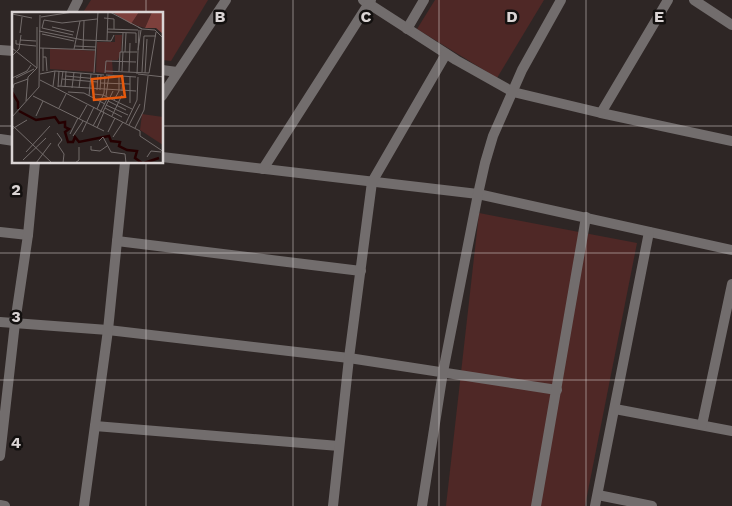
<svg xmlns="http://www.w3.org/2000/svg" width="732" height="506" viewBox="0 0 732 506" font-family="'Work Sans',sans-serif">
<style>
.green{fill:#4f2826}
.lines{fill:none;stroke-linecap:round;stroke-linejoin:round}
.minor{stroke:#726d6d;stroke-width:10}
.tertiary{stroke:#726d6d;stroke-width:10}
.grid{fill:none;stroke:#dbd5d5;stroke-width:1;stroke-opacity:0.55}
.inset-river{fill:none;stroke:#250001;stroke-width:2.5}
.inset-road{fill:none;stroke:#736c6b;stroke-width:1}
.view{fill:#e8590c;fill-opacity:0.15;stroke:#e8590c;stroke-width:2.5}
.inset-edge{fill:none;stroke:#dbd5d5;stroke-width:2.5}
.grid-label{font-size:16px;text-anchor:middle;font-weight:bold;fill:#dbd5d5;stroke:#13100f;stroke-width:5;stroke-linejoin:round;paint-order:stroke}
</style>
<rect width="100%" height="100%" fill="#2e2625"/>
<!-- green -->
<g class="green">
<polygon points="91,0 208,0 171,61 163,60 162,14 82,14"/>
<polygon points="435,0 544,0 497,78 417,29"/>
<polygon points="479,213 637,243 585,506 446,506"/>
</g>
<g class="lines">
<!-- minor -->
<g class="minor">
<polyline points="363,0 456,60 513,92 601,113 732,141"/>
<polyline points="694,0 732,25"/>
<polyline points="71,14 78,0"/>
<polyline points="407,29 424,0"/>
<polyline points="0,50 14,51"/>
<polyline points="162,70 177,72"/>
<polyline points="162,96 226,0"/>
<polyline points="601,113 668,0"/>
<polyline points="0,139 14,141"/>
<polyline points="162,157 478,194 732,250"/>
<polyline points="263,169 371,0"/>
<polyline points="0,232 28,235"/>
<polyline points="117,241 361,271"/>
<polyline points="0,322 108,330 349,358 557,390"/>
<polyline points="615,409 732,431"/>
<polyline points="702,425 732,284"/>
<polyline points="95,426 339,446"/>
<polyline points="0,456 15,323 28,235 35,162"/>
<polyline points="598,495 652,506"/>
<polyline points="84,506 108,330 125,162"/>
<polyline points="333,506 349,358 372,182 446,54"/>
<polyline points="536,506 586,217"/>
<polyline points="595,506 649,232"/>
</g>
<!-- tertiary -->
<g class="tertiary">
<polyline points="0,505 5,506"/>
<polyline points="422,506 443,372 478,194 485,163 493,136 522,70 561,0"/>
</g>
</g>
<!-- grid -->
<path class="grid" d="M146 0V14M293 0V506M439 0V506M586 0V506M0 126H14M162 126H732M146 162V506M0 253H732M0 380H732"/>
<!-- overview -->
<g transform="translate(12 12)">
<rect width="151" height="151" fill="#2e2625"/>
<path d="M127 0H140L133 16 119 12ZM103 23H110L109 39 106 48H100L101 62 84 60 85 30H103ZM38 36 83 39V60L38 57ZM130 102 151 105V133L128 118Z" fill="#4f2826"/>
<path d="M100 0H127L119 12ZM140 0H151V22L144 16H133Z" fill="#7d403c"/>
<path class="inset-river" d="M0 80 6 90V97M7 99 24 108 43 105 47 111 53 110V115L57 117 53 120 56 130H61L63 125 67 130 97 124 99 129 108 130 107 134 115 138 125 139 123 146 130 151M132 151 147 146"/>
<path class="inset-road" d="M98 0 130 17 126 15M0 2 20 6M29 5 61 0M92 6 102 7V17M40 15 62 20M95 17 126 18M130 17 143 18 152 27M27 19 71 28 99 29 102 23M95 20 124 21V31M8 21 10 5M30 22 62 29M61 23 30 16 32 8 50 11 85 7M4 28V32L24 34M8 28 24 29M95 29 96 0M63 34 84 35M0 36 25 56M28 36 84 38M31 36V59M62 37 68 9M71 37 72 9M126 38 129 18M110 40 111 21M113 40 114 21M0 44 7 37 9 23M31 45H34L35 59M25 56V15M93 59 137 61M107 59 108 40H125M110 59 111 40M117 60 118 31M130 60 132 24H144M82 61 86 0M93 61 94 49 124 50M133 61 135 27M137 61 144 20M28 62 43 59 92 63M125 62 127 18M126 62 152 65M94 63 124 65M54 64 86 67M0 66 15 59 19 53M4 66 22 57M50 67 86 70M28 68 128 119V124L152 140M88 71 118 72M41 74 43 59M46 74 124 79M49 74 51 59M46 75 47 59M53 75 54 59M1 76 2 72 16 67M60 76 62 60M67 76 69 61M85 78 86 62M88 78 89 63M110 79 111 64M56 80 72 81 93 92M81 82 91 83 120 97M21 84 92 119M77 84 79 62M94 84 97 63M102 88 107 79V64M14 89 16 65 25 56M96 89 114 98M118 91V64M94 93 116 103M47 96 54 82M93 96 110 105M85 97 92 81 93 64M89 99 96 85M91 100 101 79M24 104 31 89M100 104 110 83M0 105 27 75 28 3M67 107 75 93M114 111 125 88 126 65M0 113 40 151M117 113 128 92M81 114 89 99M85 116 92 100M123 116 132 98 136 64M0 117 15 108M70 120 82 95M96 120 103 106M45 121 50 128 46 133 52 142 51 151M58 122 66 106M61 124 71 109M101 125 111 110M87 129 91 125 99 140 113 142 114 151M79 134V138L88 139 95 134M14 140 38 114M135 145 139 139 149 140M11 148 34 126M24 151 39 131M63 151 67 148V135"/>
<path class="view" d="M110 64 113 85 82 88 80 67Z"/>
<rect width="151" height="151" class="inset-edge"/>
</g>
<g class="grid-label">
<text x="220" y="22">B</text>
<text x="366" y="22">C</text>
<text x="512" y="22">D</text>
<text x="659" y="22">E</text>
<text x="16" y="195">2</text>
<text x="16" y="322">3</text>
<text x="16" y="448">4</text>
</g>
</svg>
